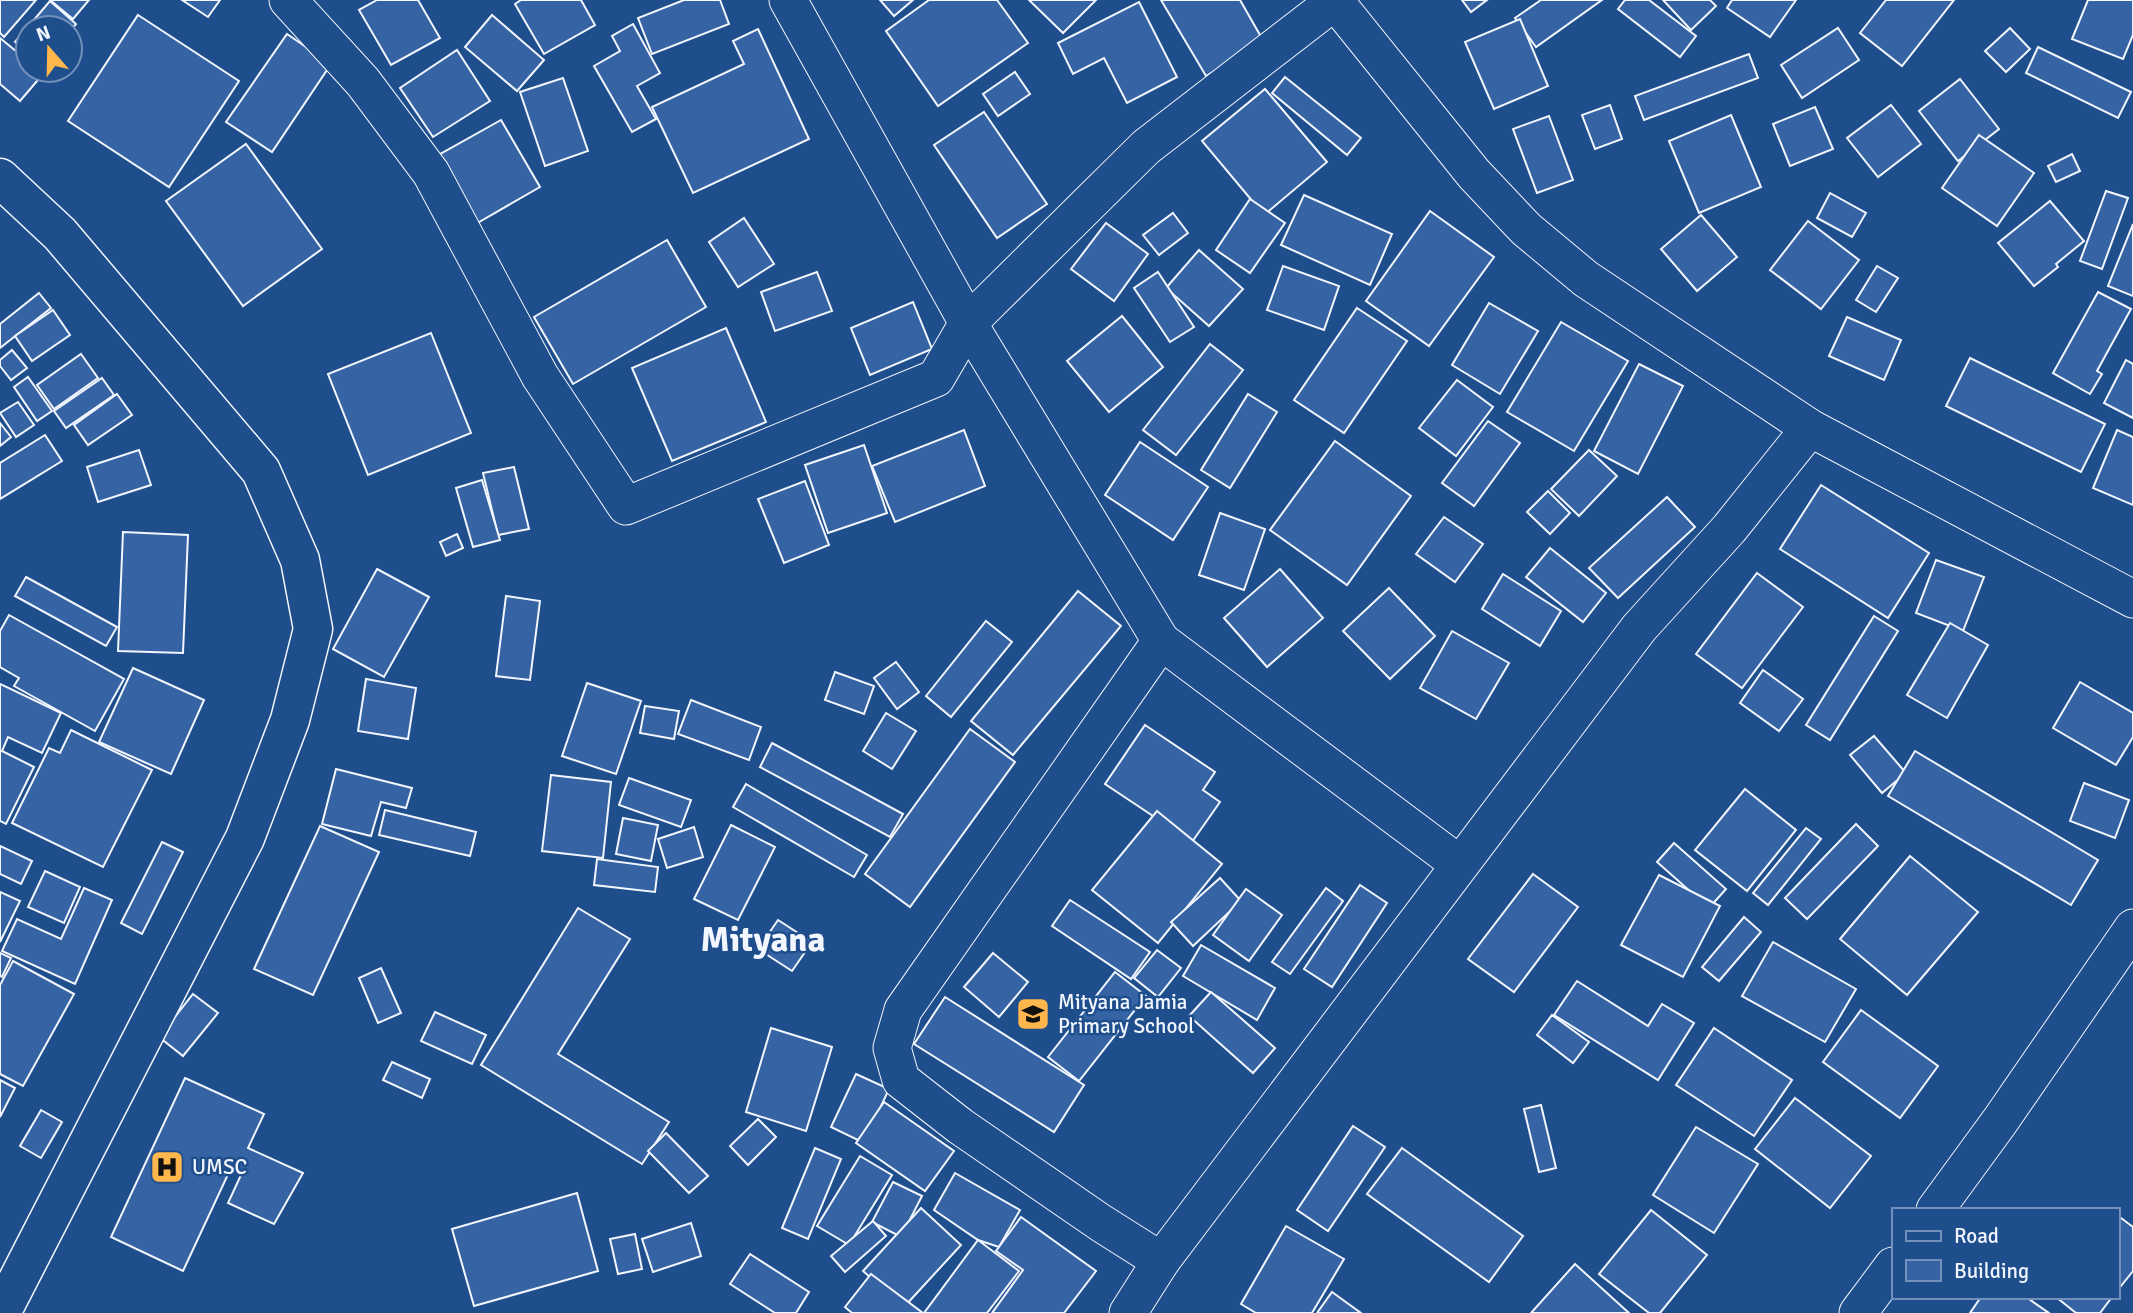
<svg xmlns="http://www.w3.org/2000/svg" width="2133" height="1313" viewBox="0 0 2133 1313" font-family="Signika,sans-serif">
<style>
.building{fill:#3563a3;stroke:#f2f6ff;stroke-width:2}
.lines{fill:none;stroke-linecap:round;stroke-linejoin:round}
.minor-casing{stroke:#f2f6ff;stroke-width:39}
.secondary-casing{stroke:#f2f6ff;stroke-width:41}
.minor{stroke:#1f4e8c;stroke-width:37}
.secondary{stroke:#1f4e8c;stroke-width:38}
.labels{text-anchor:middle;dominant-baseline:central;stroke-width:5;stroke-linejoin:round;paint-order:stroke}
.poi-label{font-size:21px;fill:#f2f6ff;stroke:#1f4e8c;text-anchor:start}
.town-label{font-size:35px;font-weight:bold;fill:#f2f6ff;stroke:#1f4e8c}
</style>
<rect width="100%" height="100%" fill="#1f4e8c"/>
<!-- building -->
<g class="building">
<polygon points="0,0 36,0 4,37 0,33"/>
<polygon points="50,0 89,0 73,19"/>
<polygon points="182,0 220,0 208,17"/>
<polygon points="377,0 418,0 440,38 391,65 359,10"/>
<polygon points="521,0 581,0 595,25 544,54 515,4"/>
<polygon points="684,0 720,0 729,24 652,54 638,18"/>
<polygon points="880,0 913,0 894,16"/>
<polygon points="929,0 997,0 1028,43 938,106 886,31"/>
<polygon points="1029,0 1096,0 1063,33"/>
<polygon points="1161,0 1240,0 1264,42 1206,76"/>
<polygon points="1462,0 1487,0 1471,12"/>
<polygon points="1541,0 1602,0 1536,47 1515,18"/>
<polygon points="1625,0 1649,0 1696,36 1680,57 1618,9"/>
<polygon points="1663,0 1710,0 1716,6 1691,30"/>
<polygon points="1732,0 1796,0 1770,37 1727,8"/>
<polygon points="1886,0 1954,0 1902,66 1860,33"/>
<polygon points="2088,0 2133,0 2133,35 2123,59 2072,39"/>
<polygon points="50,1 76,24 70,31 70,28 28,28 28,53 15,42"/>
<polygon points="1139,2 1177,77 1127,103 1104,58 1073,74 1058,43"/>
<polygon points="138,15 239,81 169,187 68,121"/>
<polygon points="492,15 544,60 517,91 465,47"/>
<polygon points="1520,19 1548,86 1494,109 1465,42"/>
<polygon points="633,24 660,73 637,86 656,119 632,132 594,66 620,51 612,36"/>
<polygon points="1838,28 1859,60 1802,98 1781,65"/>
<polygon points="2010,28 2030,49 2006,72 1985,51"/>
<polygon points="758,29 809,139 693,193 652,107 744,64 733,41"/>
<polygon points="287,34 331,64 272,152 226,122"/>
<polygon points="0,38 28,61 28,70 39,70 43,74 20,101 0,84"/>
<polygon points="2038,47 2131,92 2118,118 2026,73"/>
<polygon points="457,50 490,101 433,137 400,88"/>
<polygon points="1749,54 1758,78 1644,120 1635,96"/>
<polygon points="1015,72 1030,94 998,116 983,94"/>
<polygon points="1285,77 1361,138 1347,155 1272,93"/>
<polygon points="563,78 588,151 545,166 520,92"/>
<polygon points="1960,79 1999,129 1958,161 1919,111"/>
<polygon points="1265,89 1327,162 1264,215 1202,141"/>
<polygon points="1610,105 1622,139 1595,149 1582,115"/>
<polygon points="1891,105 1921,144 1878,177 1847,138"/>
<polygon points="1815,107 1833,149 1790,166 1773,124"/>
<polygon points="984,112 1047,204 997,238 934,145"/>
<polygon points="1731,115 1761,187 1699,213 1669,141"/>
<polygon points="1549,116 1573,180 1537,193 1513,129"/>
<polygon points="501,120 540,187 474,225 435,157"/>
<polygon points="1979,135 2034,173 1997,226 1942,188"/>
<polygon points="246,144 322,249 243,306 166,201"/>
<polygon points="2072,154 2080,171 2056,182 2048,166"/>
<polygon points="2106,191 2128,198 2102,269 2080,261"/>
<polygon points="1830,193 1866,213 1852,237 1817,218"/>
<polygon points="1304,195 1392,234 1370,285 1281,245"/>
<polygon points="1250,199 1285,223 1250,273 1216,250"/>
<polygon points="2050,201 2084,241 2056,264 2058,267 2034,286 1998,243"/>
<polygon points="1430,211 1494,257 1429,346 1366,301"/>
<polygon points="1173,213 1188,233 1159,255 1143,235"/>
<polygon points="1701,215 1737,257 1697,291 1661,249"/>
<polygon points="744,218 774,264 738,287 709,242"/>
<polygon points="1808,221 1859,260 1821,309 1770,270"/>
<polygon points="1106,223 1148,254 1114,301 1071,269"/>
<polygon points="2133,224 2133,296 2108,286"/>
<polygon points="667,240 706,307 573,384 534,317"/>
<polygon points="1199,250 1243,289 1209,326 1166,288"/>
<polygon points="1283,266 1339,286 1324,330 1267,310"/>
<polygon points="1877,266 1898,278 1876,312 1856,300"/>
<polygon points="817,272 832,311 775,331 761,292"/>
<polygon points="1158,272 1194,327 1170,342 1134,288"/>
<polygon points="2098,292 2131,309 2097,371 2102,374 2090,394 2053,373"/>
<polygon points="39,293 51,308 0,348 0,324"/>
<polygon points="913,302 932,349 870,375 851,328"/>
<polygon points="1489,303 1538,331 1500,394 1452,365"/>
<polygon points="1357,308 1407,341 1344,433 1294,400"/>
<polygon points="53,310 70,335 32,361 15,336"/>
<polygon points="1122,316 1163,367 1109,412 1067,361"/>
<polygon points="1847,317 1901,340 1884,380 1829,356"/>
<polygon points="1561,322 1628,361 1574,451 1507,412"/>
<polygon points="726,328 766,422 672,461 632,368"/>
<polygon points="431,333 471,433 368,475 328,374"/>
<polygon points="1210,344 1243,370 1176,455 1143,430"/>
<polygon points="12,350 27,368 11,380 0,366 0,360"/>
<polygon points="81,354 98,378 54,409 37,385"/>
<polygon points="1970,358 2105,424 2081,472 1946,406"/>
<polygon points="2126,360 2133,364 2133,418 2104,403"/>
<polygon points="1639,364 1683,386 1638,474 1594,451"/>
<polygon points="28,377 52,411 37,421 14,387"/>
<polygon points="102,378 114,395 66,428 54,411"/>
<polygon points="1457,380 1493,407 1456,456 1419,428"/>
<polygon points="117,394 132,415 88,445 74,425"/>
<polygon points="1248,394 1277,412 1230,488 1201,470"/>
<polygon points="18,402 34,425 16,437 0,413"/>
<polygon points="1488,421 1520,443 1474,506 1442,483"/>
<polygon points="0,423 11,437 0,446"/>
<polygon points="964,430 985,486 895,522 872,466"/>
<polygon points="2117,430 2133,437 2133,505 2093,488"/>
<polygon points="45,435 62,461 0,499 0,463"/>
<polygon points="1335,441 1411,496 1347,585 1270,530"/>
<polygon points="1140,442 1208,487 1173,540 1105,495"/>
<polygon points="864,445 887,513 828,533 805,465"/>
<polygon points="139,450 151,485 98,502 87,467"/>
<polygon points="1589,450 1617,476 1579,516 1551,489"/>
<polygon points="514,467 529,529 498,535 483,473"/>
<polygon points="482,480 500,540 473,547 456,488"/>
<polygon points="805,481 829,545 784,563 758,499"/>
<polygon points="1821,485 1929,553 1888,618 1780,549"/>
<polygon points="1548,491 1570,513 1550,534 1527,512"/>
<polygon points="1667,497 1695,527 1618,598 1589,568"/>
<polygon points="1220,513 1265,529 1244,590 1199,575"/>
<polygon points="1444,517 1483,544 1455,582 1416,554"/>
<polygon points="123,532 188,535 183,653 118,651"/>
<polygon points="457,534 463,548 446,556 440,542"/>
<polygon points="1550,548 1606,593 1583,622 1526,577"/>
<polygon points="1936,560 1984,577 1963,631 1916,613"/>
<polygon points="377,569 429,597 384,677 333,649"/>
<polygon points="1280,569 1323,618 1267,667 1224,618"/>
<polygon points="1757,573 1803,607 1742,688 1696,654"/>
<polygon points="1503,574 1561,611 1540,646 1482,609"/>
<polygon points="26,577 117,627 106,646 15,596"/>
<polygon points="1389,588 1435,636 1390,679 1343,631"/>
<polygon points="1078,591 1121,626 1013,755 971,721"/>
<polygon points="506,596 540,601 530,680 496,676"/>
<polygon points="9,615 124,679 95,731 14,686 19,678 0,667 0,631"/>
<polygon points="1874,616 1898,631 1830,740 1806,725"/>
<polygon points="986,621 1012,642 951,717 926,696"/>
<polygon points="1950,623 1988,645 1947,718 1907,695"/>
<polygon points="1452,631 1509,663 1476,719 1420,688"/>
<polygon points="896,662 919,692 897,709 874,678"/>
<polygon points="133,668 204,700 171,774 99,742"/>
<polygon points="1763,670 1803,699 1779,731 1740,703"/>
<polygon points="835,672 874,686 864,714 825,700"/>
<polygon points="366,679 416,688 408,739 358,731"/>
<polygon points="2080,682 2133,713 2133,737 2116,765 2053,728"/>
<polygon points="587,683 641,701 616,774 562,756"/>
<polygon points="0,684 61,713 42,753 8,737 2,751 34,767 6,824 0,821"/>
<polygon points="691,700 761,727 749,760 678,734"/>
<polygon points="645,706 679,711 674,739 640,733"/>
<polygon points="886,713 916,731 892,769 863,751"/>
<polygon points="1145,725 1215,772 1203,790 1220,802 1192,842 1105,784"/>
<polygon points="970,729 1015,762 910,907 865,874"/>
<polygon points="71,730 152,770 103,867 12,823 49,748 60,753"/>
<polygon points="1874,736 1906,773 1882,793 1850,755"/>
<polygon points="772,743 903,814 890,837 760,767"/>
<polygon points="1915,751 2098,860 2071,905 1888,796"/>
<polygon points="336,769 412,788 406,808 381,802 371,836 322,824"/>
<polygon points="551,775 611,782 603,858 542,851"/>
<polygon points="629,778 691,800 681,827 619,805"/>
<polygon points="2084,783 2129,800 2115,838 2070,821"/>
<polygon points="746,784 867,855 854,877 733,807"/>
<polygon points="1745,789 1796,830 1747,891 1695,850"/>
<polygon points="385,810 476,832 470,856 379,835"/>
<polygon points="1157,811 1222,864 1158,943 1092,890"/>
<polygon points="623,818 658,825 651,861 616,854"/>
<polygon points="1856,824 1878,846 1807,919 1785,898"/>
<polygon points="731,825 775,847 738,920 694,899"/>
<polygon points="320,826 379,852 313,995 254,969"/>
<polygon points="694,827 703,857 667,868 658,839"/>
<polygon points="1806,828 1821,839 1768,905 1753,893"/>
<polygon points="162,842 183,852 142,934 121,923"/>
<polygon points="1674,843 1726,889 1709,908 1657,862"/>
<polygon points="0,846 32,861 21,884 0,874"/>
<polygon points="1910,856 1978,912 1907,995 1840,939"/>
<polygon points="597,859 658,867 655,892 594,885"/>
<polygon points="45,871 80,887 64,923 28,907"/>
<polygon points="1533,874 1578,907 1514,992 1468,959"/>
<polygon points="1659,875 1720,906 1683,977 1621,945"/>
<polygon points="1220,878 1241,901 1193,946 1171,922"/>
<polygon points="1360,885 1387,903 1332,987 1304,969"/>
<polygon points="84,888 112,900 75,984 2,951 17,919 61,939"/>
<polygon points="1326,888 1343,901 1290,974 1272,962"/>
<polygon points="1246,889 1282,915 1249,961 1213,935"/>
<polygon points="0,892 20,901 0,942"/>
<polygon points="1070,900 1150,952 1131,979 1052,926"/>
<polygon points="578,908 630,939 558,1054 669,1122 642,1164 481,1065"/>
<polygon points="1744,917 1761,932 1719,981 1702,967"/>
<polygon points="778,920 812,942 792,971 758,949"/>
<polygon points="1773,942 1856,989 1825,1042 1742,996"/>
<polygon points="1201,945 1275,988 1257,1020 1183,976"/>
<polygon points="1157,950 1181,968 1158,997 1134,978"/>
<polygon points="0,953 11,958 2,977 0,976"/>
<polygon points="993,953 1028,982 999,1017 964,987"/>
<polygon points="13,961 74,994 23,1086 0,1074 0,985"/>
<polygon points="381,968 401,1013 378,1023 359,978"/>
<polygon points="1115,972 1146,996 1079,1081 1048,1057"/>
<polygon points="1577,981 1648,1026 1662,1004 1694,1023 1658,1080 1554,1015"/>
<polygon points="1211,992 1275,1048 1253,1073 1189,1016"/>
<polygon points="193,994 218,1013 183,1056 159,1037"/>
<polygon points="945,997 1084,1085 1054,1132 914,1044"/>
<polygon points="1861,1010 1938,1066 1900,1118 1823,1062"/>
<polygon points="435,1012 486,1035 472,1064 421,1041"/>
<polygon points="1552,1015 1589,1042 1573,1063 1537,1035"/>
<polygon points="771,1028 832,1047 806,1131 746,1112"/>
<polygon points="1714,1028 1792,1080 1754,1136 1676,1085"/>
<polygon points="392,1062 430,1079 422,1098 383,1080"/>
<polygon points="856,1074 889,1089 864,1143 831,1127"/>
<polygon points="185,1078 264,1114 248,1148 303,1173 274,1224 228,1203 241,1175 230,1170 183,1271 111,1237"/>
<polygon points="0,1080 15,1088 0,1117"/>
<polygon points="1795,1098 1871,1156 1830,1208 1755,1149"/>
<polygon points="884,1102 954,1151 925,1191 856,1143"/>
<polygon points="1541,1105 1556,1168 1539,1172 1524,1109"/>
<polygon points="41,1110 62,1122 41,1158 20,1146"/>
<polygon points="758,1119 776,1137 748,1165 730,1146"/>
<polygon points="1353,1126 1385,1147 1328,1231 1297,1210"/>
<polygon points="1696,1127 1758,1164 1714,1233 1653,1195"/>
<polygon points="666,1133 708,1176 689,1193 648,1151"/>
<polygon points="815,1148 841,1159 808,1239 782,1228"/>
<polygon points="1402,1148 1523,1236 1489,1282 1367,1194"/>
<polygon points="860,1156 892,1175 849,1245 817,1226"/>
<polygon points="955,1173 1020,1210 999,1247 978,1240 934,1210"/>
<polygon points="893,1182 922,1196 901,1237 872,1222"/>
<polygon points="577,1193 598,1271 474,1306 452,1229"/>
<polygon points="921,1208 961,1245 904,1307 863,1271"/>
<polygon points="1651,1210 1707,1255 1660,1313 1649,1313 1599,1274"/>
<polygon points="2117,1215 2133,1227 2133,1271 2117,1291"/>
<polygon points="1021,1217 1096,1271 1064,1313 992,1313 1023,1270 996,1251"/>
<polygon points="873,1221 886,1236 845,1272 831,1256"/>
<polygon points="691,1223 701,1256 653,1272 642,1239"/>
<polygon points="1286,1226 1344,1259 1312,1313 1256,1313 1241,1304"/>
<polygon points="635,1234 642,1269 618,1274 610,1239"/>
<polygon points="978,1240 1019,1271 987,1313 924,1313"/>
<polygon points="750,1254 809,1292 796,1313 775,1313 730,1284"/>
<polygon points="1575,1264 1629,1313 1531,1313"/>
<polygon points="871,1274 923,1313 852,1313 845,1307"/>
<polygon points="1332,1292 1361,1313 1317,1313"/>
<polygon points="1981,1297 2026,1297 2049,1313 1970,1313"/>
<polygon points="2056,1297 2112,1297 2100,1313 2076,1313"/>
</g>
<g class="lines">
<defs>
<g id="minor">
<polyline points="288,0 363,82 431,173 540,376 626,506 936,378 968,323 1146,147 1335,1"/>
<polyline points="788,0 968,323 1161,641 1459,864"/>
<polyline points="1334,0 1474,174 1526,229 1586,279 1810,428 2133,599"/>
<polyline points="1935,1210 2000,1121 2133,928"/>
<polyline points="1161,1261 1101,1223 960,1126 901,1080 892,1048 903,1010 1161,641"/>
<polyline points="1128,1313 1161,1261 1639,628 1729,529 1810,428"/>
<polyline points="1858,1313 1893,1266"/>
</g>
<polyline id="secondary" points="0,178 60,234 261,471 300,560 313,629 290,720 245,838 1,1313"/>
</defs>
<!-- minor casing -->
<use href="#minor" class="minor-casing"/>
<!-- secondary casing -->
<use href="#secondary" class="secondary-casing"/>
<!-- minor -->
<use href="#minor" class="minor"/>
<!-- secondary -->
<use href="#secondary" class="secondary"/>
</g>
<!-- icons -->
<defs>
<symbol id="school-square" viewBox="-11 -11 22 22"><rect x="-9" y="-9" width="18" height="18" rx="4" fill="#ffb74d" stroke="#1f4e8c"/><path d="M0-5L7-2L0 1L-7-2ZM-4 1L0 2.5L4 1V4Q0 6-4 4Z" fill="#111"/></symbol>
<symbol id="hospital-square" viewBox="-11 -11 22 22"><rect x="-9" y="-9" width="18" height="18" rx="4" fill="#ffb74d" stroke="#1f4e8c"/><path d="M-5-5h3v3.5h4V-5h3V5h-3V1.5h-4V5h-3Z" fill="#111"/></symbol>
</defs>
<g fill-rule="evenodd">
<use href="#school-square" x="1014" y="995" width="38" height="38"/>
<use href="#hospital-square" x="148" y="1148" width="38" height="38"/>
</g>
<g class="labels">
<!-- poi labels -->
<g class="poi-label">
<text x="1058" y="1002">Mityana Jamia<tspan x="1058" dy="24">Primary School</tspan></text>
<text x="192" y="1167">UMSC</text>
</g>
<!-- town labels -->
<g class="town-label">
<text x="763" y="939">Mityana</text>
</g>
</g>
<!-- legend -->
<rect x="1892" y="1208" width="228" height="91" fill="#1f4e8c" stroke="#7391ba" stroke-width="2"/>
<rect x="1906" y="1231" width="35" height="10" fill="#1f4e8c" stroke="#7391ba" stroke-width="2"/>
<text x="1954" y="1243" font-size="21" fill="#f2f6ff">Road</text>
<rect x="1906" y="1260" width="35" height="21" fill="#3563a3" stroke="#7391ba" stroke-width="2"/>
<text x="1954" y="1278" font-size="21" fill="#f2f6ff">Building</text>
<!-- north arrow -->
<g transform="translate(49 49) rotate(340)"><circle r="33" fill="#1f4e8c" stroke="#7391ba" stroke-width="2"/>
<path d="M0-5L12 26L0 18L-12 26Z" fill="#ffb74d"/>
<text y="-10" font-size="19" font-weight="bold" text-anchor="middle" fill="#f2f6ff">N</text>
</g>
</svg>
